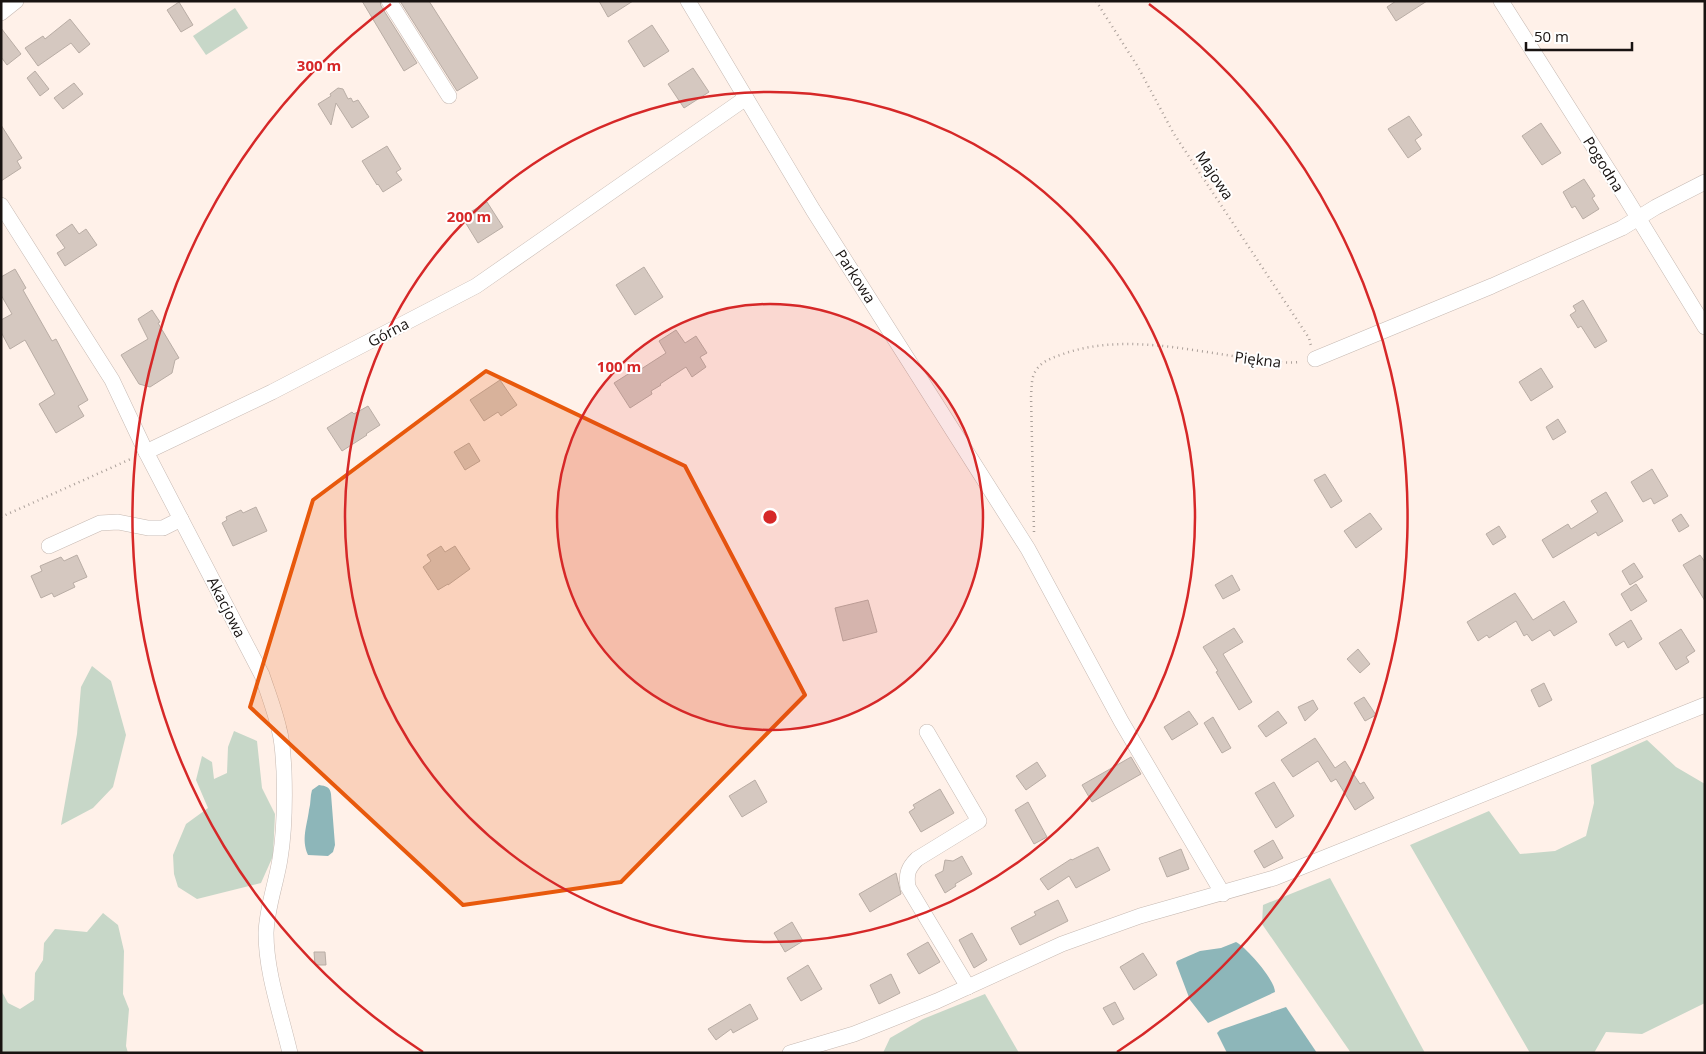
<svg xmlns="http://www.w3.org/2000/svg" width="1706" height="1054" viewBox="0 0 1706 1054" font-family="'Open Sans',sans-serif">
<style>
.green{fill:#c7d7c8}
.water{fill:#8db6b9}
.building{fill:#d5c8c0;stroke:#b9ada5}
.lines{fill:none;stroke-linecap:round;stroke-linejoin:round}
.minor-casing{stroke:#c6b9b2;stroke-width:16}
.path{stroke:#aba09a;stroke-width:2.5;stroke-dasharray:1 4;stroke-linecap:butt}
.minor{stroke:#fff;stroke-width:15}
.marked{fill:#e8590c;fill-opacity:0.2;stroke:#e8590c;stroke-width:4;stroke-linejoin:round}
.ring{fill:none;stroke:#d62828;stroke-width:2.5}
.labels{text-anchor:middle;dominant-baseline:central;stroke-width:4;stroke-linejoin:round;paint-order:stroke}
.street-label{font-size:15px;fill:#181311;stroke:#fff}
.centre{fill:#d62828;stroke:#fff;stroke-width:2.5}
.ring-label{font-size:15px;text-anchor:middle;font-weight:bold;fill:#d62828;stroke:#fff;stroke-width:4;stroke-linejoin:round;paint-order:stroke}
</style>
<rect width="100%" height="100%" fill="#fff1e9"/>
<!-- green -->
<g class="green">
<polygon points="235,8 248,28 206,55 193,36"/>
<polygon points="92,666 111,681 126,735 113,787 93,808 61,825 77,734 81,687"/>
<polygon points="234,731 257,741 262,788 275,814 273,856 261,883 197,899 178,887 174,874 173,855 186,824 208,808 196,780 202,756 212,762 214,779 227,773 228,747"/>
<polygon points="1647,740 1676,767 1705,784 1705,1003 1642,1034 1606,1032 1594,1053 1530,1053 1410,845 1489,811 1520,854 1555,851 1586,836 1594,803 1591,765"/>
<polygon points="1330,878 1425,1053 1351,1053 1262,924 1263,905"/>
<polygon points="103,913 118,925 124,951 123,994 129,1009 126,1046 128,1053 1,1053 1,990 8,1003 20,1009 34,1000 35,973 43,960 44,943 55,929 87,932"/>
<polygon points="985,994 1019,1053 883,1053 890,1038 923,1019"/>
</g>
<!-- water -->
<g class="water">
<path d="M319 785C326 786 330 787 331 794L335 845 333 852 328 856 308 855C301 839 307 826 309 810 311 803 310 796 312 790Z"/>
<path d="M1236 942C1247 948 1275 980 1275 992L1208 1023 1190 1000 1176 963 1177 961 1200 951 1221 948Z"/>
<polygon points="1286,1007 1317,1053 1227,1053 1217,1033 1220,1030"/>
</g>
<!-- building -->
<g class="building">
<polygon points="362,1 380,1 381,6 417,63 404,71"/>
<polygon points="400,1 429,1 478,78 457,91"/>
<polygon points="599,1 633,1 608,17"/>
<polygon points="1396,1 1427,1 1396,21 1387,7"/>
<polygon points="179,2 193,25 181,32 167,10"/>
<polygon points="70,19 90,44 79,53 71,43 38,66 25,48 43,36 45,39"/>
<polygon points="652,25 669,51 644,67 628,41"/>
<polygon points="1,28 21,54 7,65 1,57"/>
<polygon points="693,68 709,92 684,108 668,84"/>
<polygon points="35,71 49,89 40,96 27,78"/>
<polygon points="74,83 83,94 63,109 54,98"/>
<polygon points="338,88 343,89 348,99 351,98 353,102 358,100 369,117 352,128 336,103 331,125 318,104 331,96 330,94"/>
<polygon points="1409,116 1422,135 1415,140 1421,149 1408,158 1388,129"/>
<polygon points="1541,123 1561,153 1542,165 1522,136"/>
<polygon points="1,125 22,158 17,161 21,168 1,181"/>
<polygon points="387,146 401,169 396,172 402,180 383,192 378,184 377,185 362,161"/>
<polygon points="1584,179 1595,196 1592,198 1599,209 1583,219 1575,206 1572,208 1563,192"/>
<polygon points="487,202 503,227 478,243 462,217"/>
<polygon points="72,224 79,234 86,229 97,245 65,266 57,253 65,248 56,235"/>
<polygon points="644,267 663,297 635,315 616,285"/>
<polygon points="15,269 26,288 23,290 52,341 56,339 88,400 78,406 84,416 56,433 39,404 55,394 25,340 10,349 1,332 1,320 12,314 1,295 1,277"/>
<polygon points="1583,300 1607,341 1595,348 1581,326 1578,328 1570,315 1576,311 1573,306"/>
<polygon points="152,310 160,322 158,323 179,358 175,360 172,373 150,387 139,384 121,355 148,339 138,319"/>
<polygon points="676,330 685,343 696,336 707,353 700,357 706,367 692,377 686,367 660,384 661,385 651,391 652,394 630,408 614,383 636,369 638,371 666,353 659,341"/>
<polygon points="1541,368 1553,387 1531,401 1519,382"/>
<polygon points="500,380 517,405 501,416 498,412 484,421 470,400"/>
<polygon points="368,406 380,425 366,434 367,435 342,451 327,428 352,412 354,414"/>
<polygon points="1558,419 1566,432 1553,440 1546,427"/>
<polygon points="469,443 480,461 465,470 454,452"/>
<polygon points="1652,469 1668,496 1654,504 1651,498 1643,502 1631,482"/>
<polygon points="1325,474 1342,501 1331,508 1314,480"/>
<polygon points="1606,492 1623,521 1598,536 1596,532 1553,558 1542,540 1568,524 1571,529 1598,512 1591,501"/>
<polygon points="256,507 267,531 233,546 222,523 227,520 226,517 241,510 243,513"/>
<polygon points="1370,513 1382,529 1356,548 1344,531"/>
<polygon points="1681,514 1689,526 1679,532 1672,520"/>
<polygon points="1499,526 1506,537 1493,545 1486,534"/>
<polygon points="441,546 445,552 455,546 470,569 448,585 448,584 438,590 423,567 431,561 427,555"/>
<polygon points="77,555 87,577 73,583 75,587 54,597 52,593 41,598 31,576 42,571 40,566 61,557 64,561"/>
<polygon points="1700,555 1705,562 1705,601 1683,565"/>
<polygon points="1634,563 1643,577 1630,585 1622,571"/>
<polygon points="1232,575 1240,590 1223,599 1215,585"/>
<polygon points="1636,584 1647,601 1631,611 1621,594"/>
<polygon points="1515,593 1533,620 1564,601 1577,622 1554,636 1550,630 1532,641 1527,634 1524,636 1516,621 1489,638 1487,635 1478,641 1467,622"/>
<polygon points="868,600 877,632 843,641 835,608"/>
<polygon points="1631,620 1642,639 1628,648 1624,641 1616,646 1609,634"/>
<polygon points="1234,628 1243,642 1223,654 1252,702 1239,710 1216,672 1218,671 1203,647"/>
<polygon points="1681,629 1695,651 1686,657 1689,662 1676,670 1659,643"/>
<polygon points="1358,649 1370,664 1360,673 1347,659"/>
<polygon points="1544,683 1552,700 1539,707 1531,690"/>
<polygon points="1364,697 1376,715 1365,721 1354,703"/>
<polygon points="1313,700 1318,709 1305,721 1298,707"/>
<polygon points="1189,711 1198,724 1172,740 1164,727"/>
<polygon points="1278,711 1287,723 1266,737 1258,726"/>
<polygon points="1213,717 1231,748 1222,753 1204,723"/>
<polygon points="1315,738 1335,768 1345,761 1360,784 1364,782 1374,798 1355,810 1336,779 1331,782 1318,761 1293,777 1281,760"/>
<polygon points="1131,757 1141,774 1092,802 1082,785"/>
<polygon points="1037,762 1046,776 1026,790 1016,776"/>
<polygon points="755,780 767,802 742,817 729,796"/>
<polygon points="1274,782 1294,816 1276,828 1255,793"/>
<polygon points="940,789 954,813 921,832 909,812 915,808 913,805"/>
<polygon points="1028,802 1047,837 1034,844 1015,810"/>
<polygon points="1273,840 1283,858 1264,868 1254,851"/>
<polygon points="1098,847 1110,870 1076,888 1069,876 1048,890 1040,879 1071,859 1072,860"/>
<polygon points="1181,849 1189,869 1167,877 1159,858"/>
<polygon points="962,856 972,874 955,884 956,886 945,893 935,875 943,871 945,860 953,861"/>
<polygon points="896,873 901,894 870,912 859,894"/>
<polygon points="1058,900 1068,921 1020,945 1011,928 1036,915 1034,912"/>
<polygon points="792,922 803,941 785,952 774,933"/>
<polygon points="972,933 987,960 974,968 959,940"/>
<polygon points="928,942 940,962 919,974 907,954"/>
<polygon points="314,952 325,952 326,965 315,965"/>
<polygon points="1143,953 1157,975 1134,990 1120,967"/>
<polygon points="808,965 822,989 801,1001 787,978"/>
<polygon points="891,974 900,993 879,1004 870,985"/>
<polygon points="1115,1002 1124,1019 1113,1025 1103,1008"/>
<polygon points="750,1004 758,1019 733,1033 731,1029 716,1040 708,1029"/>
</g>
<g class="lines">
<defs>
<g id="minor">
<polyline points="389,1 449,96"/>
<polyline points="688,1 813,210 1028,549 1121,721 1223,894"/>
<polyline points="1501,1 1626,198 1705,327"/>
<polyline points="1,13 16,1"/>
<path d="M1 205 112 380 146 452 262 675C268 693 275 711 279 729 283 743 283 757 284 771 285 801 285 829 280 859 276 884 267 907 266 933 266 973 281 1014 290 1053"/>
<polyline points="1315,359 1492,286 1622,228 1656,207 1705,182"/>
<polyline points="146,452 272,392 476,286 746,98"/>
<polyline points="49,546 100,523 118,522 148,528 163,528 181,519"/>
<path d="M927 732 979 821 917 859C908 868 906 874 908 887L968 987"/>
<polyline points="790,1053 854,1034 937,1001 1062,944 1140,916 1274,878 1705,705"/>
</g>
</defs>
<!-- minor casing -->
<use href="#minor" class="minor-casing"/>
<!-- path -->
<g class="path">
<polyline points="1096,1 1138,67 1174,134 1309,338 1311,346"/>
<polyline points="1,517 133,458"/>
<path d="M1034 532 1031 395C1032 387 1031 379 1035 372 1041 361 1052 358 1063 354 1120 334 1182 349 1240 357 1260 360 1280 364 1301 362"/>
</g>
<!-- minor -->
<use href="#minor" class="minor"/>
</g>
<!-- marked area -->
<path class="marked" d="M486 371 685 466 805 695 621 882 463 905 250 707 313 500Z"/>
<!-- distance rings -->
<circle cx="770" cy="517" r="213" fill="#d62828" fill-opacity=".12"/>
<g class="ring">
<circle cx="770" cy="517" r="213"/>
<circle cx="770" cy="517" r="425"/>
<path d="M423 1052A638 638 0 0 1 391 4M1149 4A638 638 0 0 1 1117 1052"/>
</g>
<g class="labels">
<!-- street labels -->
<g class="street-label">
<text transform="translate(1604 164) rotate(58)">Pogodna</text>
<text transform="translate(1215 175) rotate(56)">Majowa</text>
<text transform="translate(856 276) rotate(57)">Parkowa</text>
<text transform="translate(388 332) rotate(-28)">Górna</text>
<text transform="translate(1258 359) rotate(7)">Piękna</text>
<text transform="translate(227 607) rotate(63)">Akacjowa</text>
</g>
</g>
<circle cx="770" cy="517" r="8" class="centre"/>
<g class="ring-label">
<text x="319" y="71">300 m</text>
<text x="469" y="222">200 m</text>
<text x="619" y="372">100 m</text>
</g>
<!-- border -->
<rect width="1706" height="1054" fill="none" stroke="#181311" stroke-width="5"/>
<!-- scale -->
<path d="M1526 42v8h106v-8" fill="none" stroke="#181311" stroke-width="2.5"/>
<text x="1534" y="42" font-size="15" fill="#181311" stroke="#ffffff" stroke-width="4" paint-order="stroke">50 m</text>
</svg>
